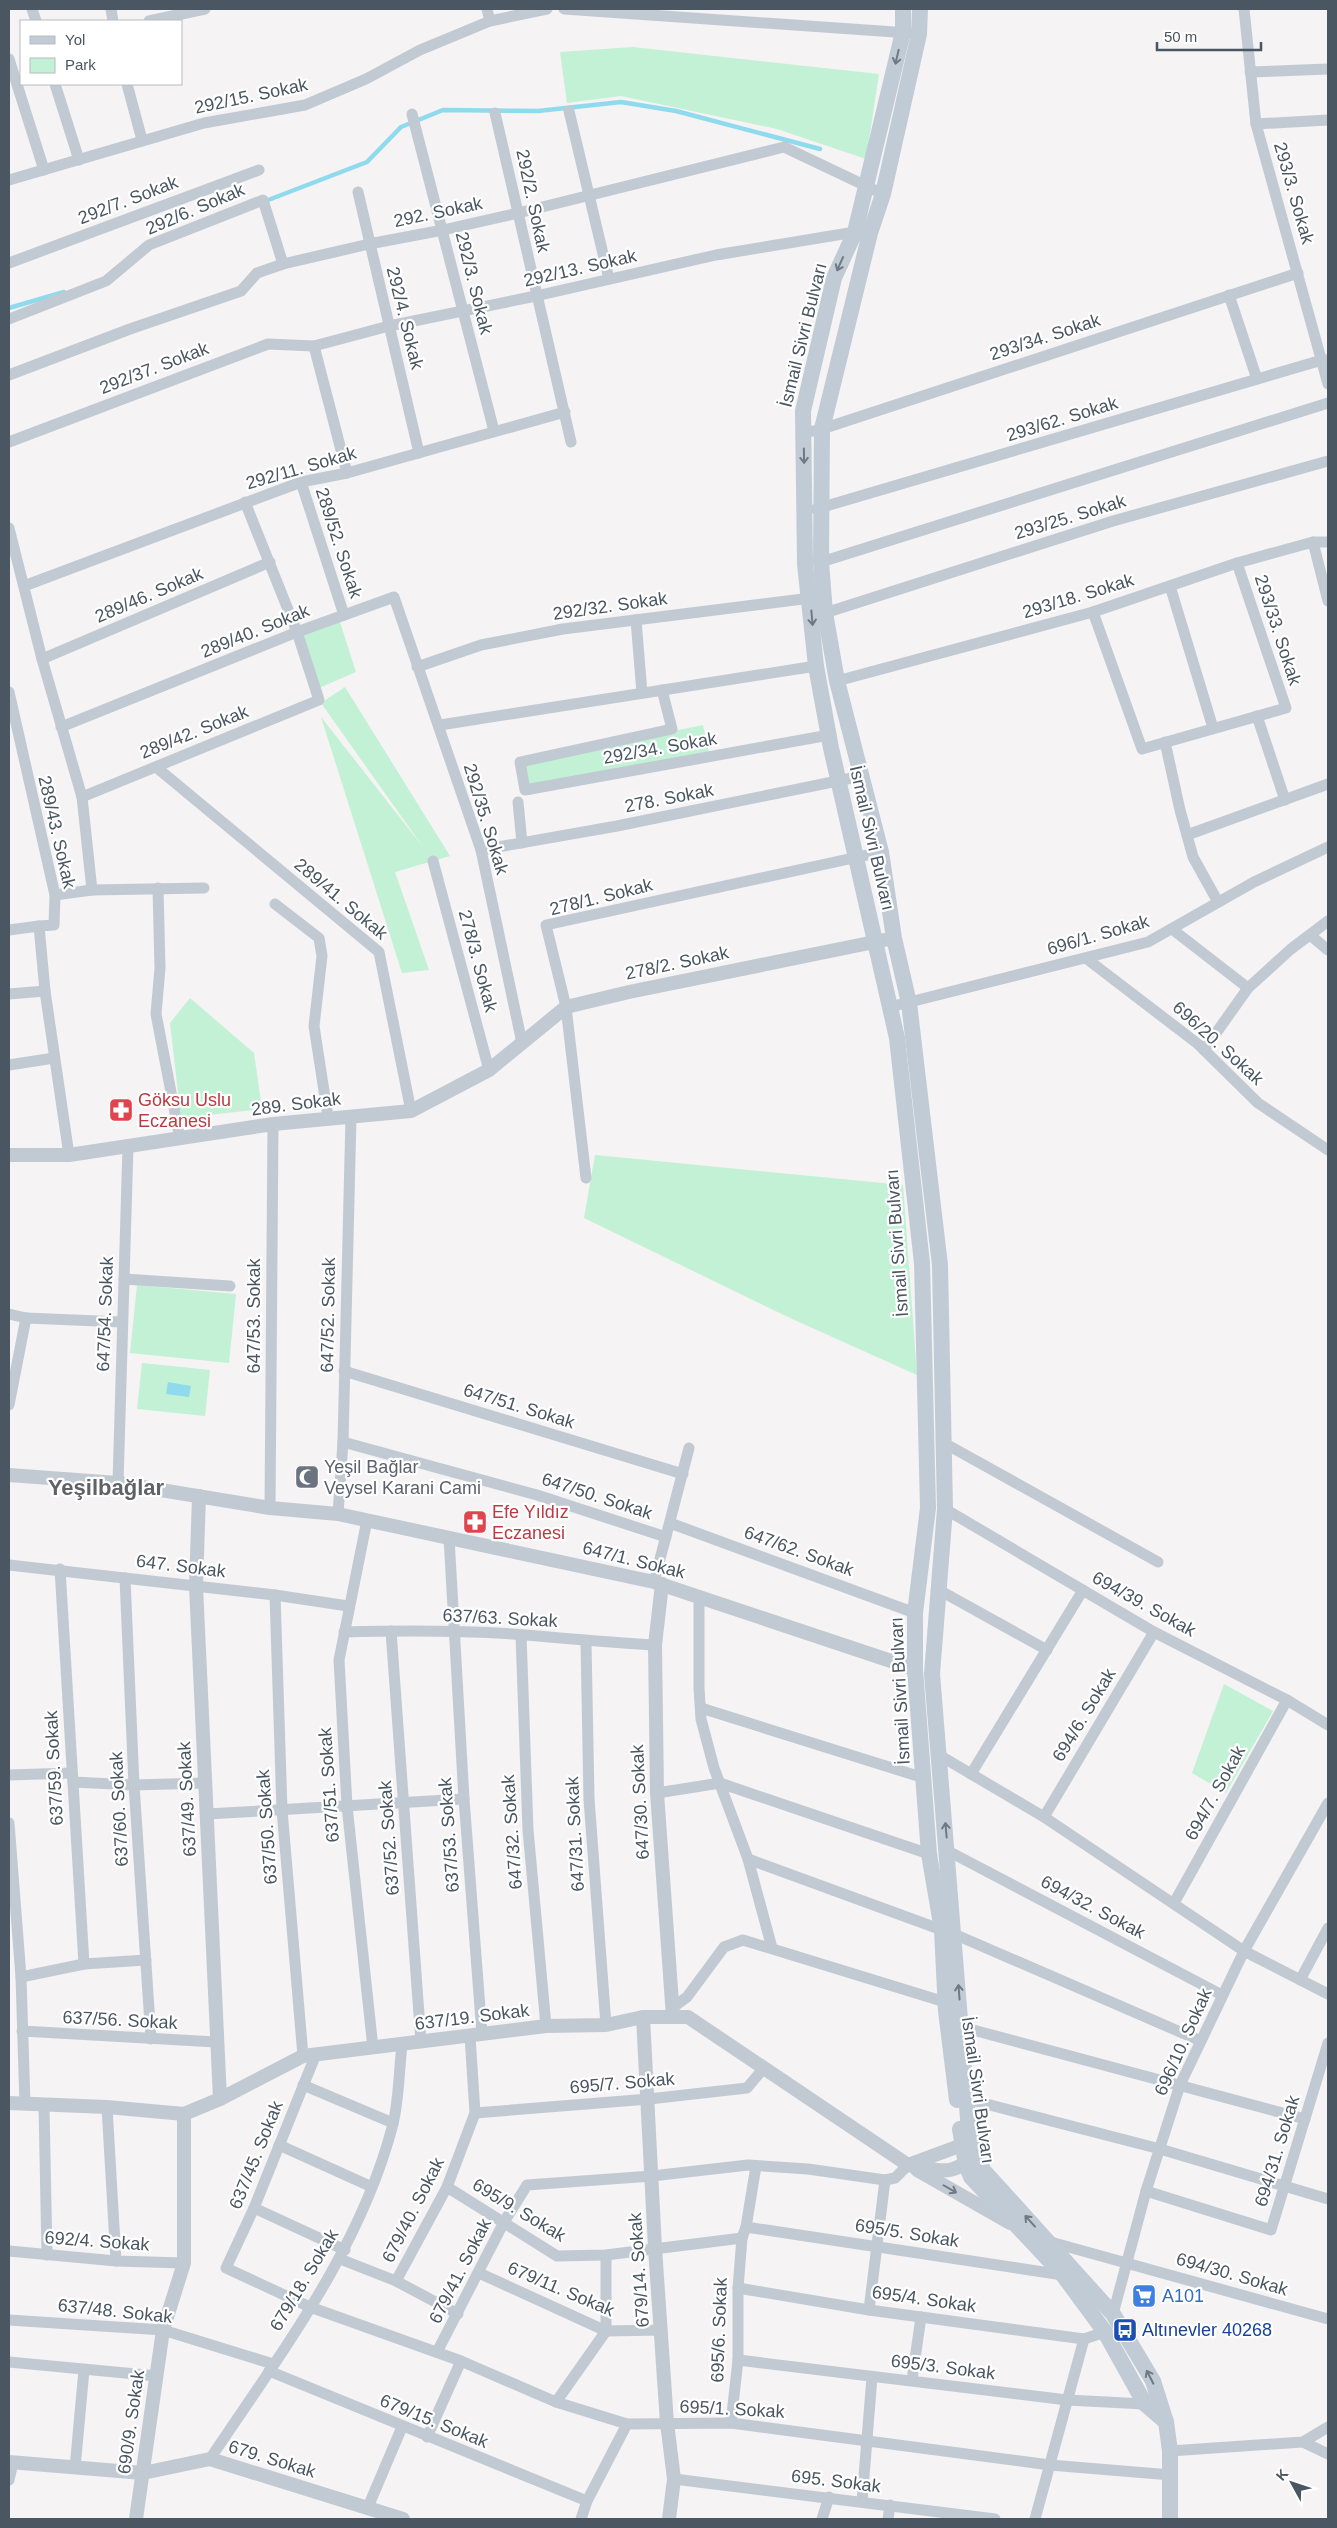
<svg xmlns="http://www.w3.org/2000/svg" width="1337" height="2528" viewBox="0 0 1337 2528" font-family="Arial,sans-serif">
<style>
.green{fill:#c3f1d5}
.water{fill:#90daee}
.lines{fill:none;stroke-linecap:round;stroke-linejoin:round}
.stream{stroke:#90daee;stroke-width:4.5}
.minor{stroke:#c1cad2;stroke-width:11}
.tertiary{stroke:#c1cad2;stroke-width:14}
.secondary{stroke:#c1cbd6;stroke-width:16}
.oneway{stroke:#6e7984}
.oneway2{stroke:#6e7983}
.labels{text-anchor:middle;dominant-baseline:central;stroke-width:4.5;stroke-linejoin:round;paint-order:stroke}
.street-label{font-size:18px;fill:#4a5661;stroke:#fff}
.health-label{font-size:18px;fill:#be3a42;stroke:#fff;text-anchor:start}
.worship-label{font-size:18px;fill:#5b616d;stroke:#fff;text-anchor:start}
.shop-label{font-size:18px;fill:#366cbe;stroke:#fff;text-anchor:start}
.transit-label{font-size:18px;fill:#164399;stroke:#fff;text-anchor:start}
.district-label{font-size:22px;font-weight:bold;fill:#5f6368;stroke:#fff}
</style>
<rect width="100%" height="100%" fill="#f5f3f3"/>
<!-- green -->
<g class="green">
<polygon points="633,47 879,74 866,159 777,129 621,96 567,103 560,52"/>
<polygon points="338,616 356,672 319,688 299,631"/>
<polygon points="345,687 450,856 395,872 429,970 402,973 321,717 423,847 321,703"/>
<polygon points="703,725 709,753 525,790 520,762"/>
<polygon points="190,998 254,1053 262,1109 181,1118 170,1023"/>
<polygon points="595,1155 903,1185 917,1375 790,1318 584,1218"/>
<polygon points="137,1285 236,1294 229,1363 130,1353"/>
<polygon points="142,1363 210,1370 205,1416 137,1409"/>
<polygon points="1224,1684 1273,1711 1226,1793 1192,1773"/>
</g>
<!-- water -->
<polygon class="water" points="168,1382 191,1386 189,1397 166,1394"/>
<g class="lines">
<!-- stream -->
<g class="stream">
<polyline points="263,202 367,162 401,127 443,110 538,111 621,102 676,111 820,149"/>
<polyline points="9,308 64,292"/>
</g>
<!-- minor -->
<g class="minor">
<polyline points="32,9 36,21"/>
<polyline points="111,9 113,21"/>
<polyline points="487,9 490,21"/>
<polyline points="564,9 909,33"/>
<polyline points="1244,9 1256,124 1328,384"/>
<polyline points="149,21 205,9"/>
<polyline points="9,59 44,170"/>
<polyline points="1250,72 1328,69"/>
<polyline points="55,84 79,160"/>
<polyline points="127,84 142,140"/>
<polyline points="569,111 609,279"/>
<polyline points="495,113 571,442"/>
<polyline points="412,114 494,431"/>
<polyline points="1256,124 1328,120"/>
<polyline points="9,180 204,123 305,105 366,79 420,50 490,21 547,9"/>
<polyline points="358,192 419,453"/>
<polyline points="9,263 259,170"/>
<polyline points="1229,295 1257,379"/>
<polyline points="9,319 106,281 149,245 263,200 283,264"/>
<polyline points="314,346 347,473"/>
<polyline points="9,375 130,329 241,291 257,273 283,264 369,244 443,230 518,213 784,147 883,194"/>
<polyline points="804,433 822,429 1298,273"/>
<polyline points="9,442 268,344 314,346 389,326 536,296 716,255 855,232"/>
<polyline points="301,482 344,615"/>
<polyline points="816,509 1322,360 1328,360"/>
<polyline points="9,528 42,659 82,797 92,890 55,895"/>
<polyline points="1313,542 1328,601"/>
<polyline points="821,562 1328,403"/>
<polyline points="24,586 301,482 347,473 565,412"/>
<polyline points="1170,586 1213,728"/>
<polyline points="1093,612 1142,749 1286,708 1237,563"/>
<polyline points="825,613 1113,521 1328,461"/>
<polyline points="636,620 642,693"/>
<polyline points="42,659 270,562"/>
<polyline points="417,667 481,645 563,629 811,598"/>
<polyline points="837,681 1093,612 1237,563 1313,542 1328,542"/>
<polyline points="662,690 672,729 520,762 525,790 829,735"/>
<polyline points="9,692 55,895 54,925 39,926 45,991 69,1155"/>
<polyline points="1257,716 1285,800"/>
<polyline points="440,725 816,666"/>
<polyline points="61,727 297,632 394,597 481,850 522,1043"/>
<polyline points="1165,742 1180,810 1193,857 1218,902"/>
<polyline points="156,767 379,952 411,1111"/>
<polyline points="82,797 319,700 297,632 245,502"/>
<polyline points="518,802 522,843"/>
<polyline points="1187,835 1328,784"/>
<polyline points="481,850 617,826 862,776"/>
<polyline points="433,861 489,1070"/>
<polyline points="158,888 160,968 156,1014 180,1139"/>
<polyline points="92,890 204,888"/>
<polyline points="275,904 319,938 322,956 314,1026 328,1117"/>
<polyline points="1172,929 1248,988"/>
<polyline points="9,930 39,926"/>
<polyline points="1310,935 1328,950"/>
<polyline points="1087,959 1198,1044 1258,1103 1328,1150"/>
<polyline points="9,994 45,991"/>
<polyline points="890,1007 1148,942 1254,882 1328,847"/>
<polyline points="1204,1050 1248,988 1291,949 1328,921"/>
<polyline points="9,1065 54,1058"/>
<polyline points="586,1178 566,1007 546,925 881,852"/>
<polyline points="124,1279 230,1286"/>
<polyline points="9,1314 26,1318 122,1322"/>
<polyline points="344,1371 683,1474"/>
<polyline points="9,1405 26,1318"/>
<polyline points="343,1442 537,1495 666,1537"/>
<polyline points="944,1443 1158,1562"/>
<polyline points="118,1483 128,1146"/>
<polyline points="270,1508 273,1124"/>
<polyline points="945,1509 1154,1632 1287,1700 1328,1725"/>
<polyline points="338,1514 343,1442 351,1117"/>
<polyline points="367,1520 339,1660 347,1806 373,2048"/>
<polyline points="670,1523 915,1613"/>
<polyline points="449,1538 464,1799 482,2034"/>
<polyline points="9,1565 275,1595 348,1606"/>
<polyline points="60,1569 84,1964"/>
<polyline points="125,1578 134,1785 151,2039"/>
<polyline points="654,1582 689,1448"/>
<polyline points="939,1590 1047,1650"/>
<polyline points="275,1595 282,1810 303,2056"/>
<polyline points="699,1596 699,1688 701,1719 714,1768 748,1859 772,1948"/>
<polyline points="391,1631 421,2042"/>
<path d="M344 1632C412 1630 481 1630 549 1637 584 1640 619 1643 655 1645"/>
<polyline points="521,1635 528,1830 546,2026"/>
<polyline points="586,1642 589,1799 606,2025"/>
<polyline points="701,1708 924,1778"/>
<polyline points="939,1755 1044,1817 1244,1951 1328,1994"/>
<polyline points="971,1774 1083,1590"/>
<polyline points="9,1775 72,1773"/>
<polyline points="73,1782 134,1785 204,1783"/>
<polyline points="657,1793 720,1783 929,1854"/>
<polyline points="207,1814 464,1799"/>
<polyline points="1044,1817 1154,1632"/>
<polyline points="9,1823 21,1977 25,2104"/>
<polyline points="948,1851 1222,1995"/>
<polyline points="748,1859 942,1930"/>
<polyline points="1174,1903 1287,1700"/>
<polyline points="954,1934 1201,2041"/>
<polyline points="21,1977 84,1964 146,1960"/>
<polyline points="1300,1980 1328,1928"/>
<polyline points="672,2008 687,1997 724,1947 743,1940 945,2002"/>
<polyline points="962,2027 1305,2119"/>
<polyline points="22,2031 216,2042"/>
<polyline points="316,2054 254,2208 226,2268 310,2307 461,2361 556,2402 627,2424 731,2423 1050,2465 1171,2475"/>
<polyline points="303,2085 393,2123"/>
<polyline points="967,2099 1160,2149 1328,2199"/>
<polyline points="44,2106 47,2255"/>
<polyline points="107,2107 116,2261"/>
<polyline points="475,2113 649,2099 747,2088 763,2069"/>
<polyline points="279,2145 372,2187"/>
<polyline points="447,2187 557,2256 606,2255 742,2238 746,2227 756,2166"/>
<polyline points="1146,2191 1271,2230 1328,2043"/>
<polyline points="254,2208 345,2250"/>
<polyline points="746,2227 1063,2275"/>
<polyline points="1047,2241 1328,2319"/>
<polyline points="9,2251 116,2261 184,2263"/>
<polyline points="340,2259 396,2281 458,2314"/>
<polyline points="479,2273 606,2331 662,2330"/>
<polyline points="396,2281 447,2187 475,2113 470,2036"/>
<polyline points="738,2288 869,2310 1084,2339 1105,2332"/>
<polyline points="869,2310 885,2180"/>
<polyline points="1113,2314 1146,2191 1180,2085 1244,1951 1328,1803"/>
<polyline points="9,2320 163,2330 273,2364"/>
<polyline points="437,2352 504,2222 527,2185 652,2176 748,2165 808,2169 885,2180 895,2178 908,2165"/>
<polyline points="738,2360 1067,2400 1145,2404"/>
<polyline points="9,2362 157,2376"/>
<polyline points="269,2371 587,2501"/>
<polyline points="912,2380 921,2317"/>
<polyline points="556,2402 606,2331 606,2255"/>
<polyline points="731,2423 738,2360 738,2288 742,2238"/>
<polyline points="427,2437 461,2361"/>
<polyline points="1303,2442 1328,2454"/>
<polyline points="1170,2451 1303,2442 1328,2427"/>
<path d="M210 2459C280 2354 361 2249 393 2124 399 2099 399 2070 402 2045"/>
<polyline points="75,2468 84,2370"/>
<polyline points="674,2479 995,2519"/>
<polyline points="9,2480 13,2462"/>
<polyline points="862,2501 872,2377"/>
<polyline points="368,2507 402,2427"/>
<polyline points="581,2519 587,2501 627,2424"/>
<polyline points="822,2519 829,2497"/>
<polyline points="888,2519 890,2505"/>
<polyline points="1035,2519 1084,2339"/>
</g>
<!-- tertiary -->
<g class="tertiary">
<polyline points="9,1155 69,1155 273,1124 411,1111 489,1070 566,1007 629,992 894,938"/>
<polyline points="9,1475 118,1483 270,1508 338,1514 654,1582 915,1669"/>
<polyline points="199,1496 196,1586 220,2099"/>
<polyline points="662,1584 655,1645 657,1793 673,2017"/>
<polyline points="643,2017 655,2248 667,2423 674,2479 669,2519"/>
<path d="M9 2103 107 2107 184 2114 220 2099 303 2056 546 2026 606 2025 643 2017H688L908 2165C938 2170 955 2179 976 2151L962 2145 908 2165"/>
<polyline points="917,2170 1010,2223"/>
<polyline points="9,2462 143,2473 210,2459 403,2519"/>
<polyline points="136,2519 163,2330 184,2263 184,2114"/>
</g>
<!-- secondary -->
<g class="secondary">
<polyline points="903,9 903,32 855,232 834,278 803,411 805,564 816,666 831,748 897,1038 922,1263 928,1508 915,1613 915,1669 929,1854 942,1930 946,2011 957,2100"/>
<polyline points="920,9 919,34 883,194 870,233 822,429 821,562 825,613 837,681 881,852 894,938 909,1003 940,1265 945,1509 932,1674 969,2131 983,2170 1113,2314 1153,2381 1166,2422 1170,2451 1170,2519"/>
<polyline points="960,2129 966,2165 971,2177 1063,2275 1105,2332 1145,2404 1166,2422"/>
</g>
</g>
<!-- one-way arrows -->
<defs><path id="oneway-shaft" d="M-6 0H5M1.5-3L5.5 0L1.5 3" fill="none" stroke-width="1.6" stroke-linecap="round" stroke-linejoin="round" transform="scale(1.25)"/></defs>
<g class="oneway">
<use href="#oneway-shaft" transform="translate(897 57) rotate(103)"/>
<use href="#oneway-shaft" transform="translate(840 264) rotate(114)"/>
<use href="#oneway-shaft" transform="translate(804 456) rotate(89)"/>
<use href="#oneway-shaft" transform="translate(812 618) rotate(85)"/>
<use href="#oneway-shaft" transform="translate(946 1830) rotate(-95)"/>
<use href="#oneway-shaft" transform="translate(959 1992) rotate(-94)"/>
<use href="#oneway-shaft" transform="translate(1030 2221) rotate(-132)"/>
<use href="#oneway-shaft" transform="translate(1150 2377) rotate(-117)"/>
</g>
<use class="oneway2" href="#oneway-shaft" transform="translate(950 2189) rotate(30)"/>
<!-- icons -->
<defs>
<symbol id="pharmacy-square" viewBox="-11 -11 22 22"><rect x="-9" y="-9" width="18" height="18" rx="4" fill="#e0444e" stroke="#fff"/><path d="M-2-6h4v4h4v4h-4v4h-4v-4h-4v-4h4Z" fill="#fff"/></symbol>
<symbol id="mosque-square" viewBox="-11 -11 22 22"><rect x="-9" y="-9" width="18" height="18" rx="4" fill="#6b7280" stroke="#fff"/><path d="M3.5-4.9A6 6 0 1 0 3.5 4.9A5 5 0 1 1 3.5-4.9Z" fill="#fff"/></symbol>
<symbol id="supermarket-square" viewBox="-11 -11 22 22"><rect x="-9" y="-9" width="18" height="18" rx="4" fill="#3f7fe0" stroke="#fff"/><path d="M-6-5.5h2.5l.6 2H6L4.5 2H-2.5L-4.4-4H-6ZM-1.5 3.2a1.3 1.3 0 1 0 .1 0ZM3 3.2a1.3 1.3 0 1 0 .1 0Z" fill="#fff"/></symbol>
<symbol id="bus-square" viewBox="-11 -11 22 22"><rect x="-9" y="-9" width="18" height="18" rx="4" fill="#1a4fb4" stroke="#fff"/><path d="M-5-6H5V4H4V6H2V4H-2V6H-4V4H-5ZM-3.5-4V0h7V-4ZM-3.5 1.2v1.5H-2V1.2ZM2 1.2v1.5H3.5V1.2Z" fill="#fff"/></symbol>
</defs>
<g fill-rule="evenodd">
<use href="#pharmacy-square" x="107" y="1096" width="28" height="28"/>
<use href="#mosque-square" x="293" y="1463" width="28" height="28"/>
<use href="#pharmacy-square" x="461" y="1508" width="28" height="28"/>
<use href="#supermarket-square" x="1130" y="2282" width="28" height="28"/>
<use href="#bus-square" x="1111" y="2316" width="28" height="28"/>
</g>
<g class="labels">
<!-- street labels -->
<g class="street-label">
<text transform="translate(251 96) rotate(-12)">292/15. Sokak</text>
<text transform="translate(1294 193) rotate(74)">293/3. Sokak</text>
<text transform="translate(128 200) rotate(-21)">292/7. Sokak</text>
<text transform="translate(533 201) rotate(78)">292/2. Sokak</text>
<text transform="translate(195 209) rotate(-23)">292/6. Sokak</text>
<text transform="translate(438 212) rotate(-12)">292. Sokak</text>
<text transform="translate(580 268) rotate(-13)">292/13. Sokak</text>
<text transform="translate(474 283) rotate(76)">292/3. Sokak</text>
<text transform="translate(405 318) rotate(76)">292/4. Sokak</text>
<text transform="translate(803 335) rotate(-76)">İsmail Sivri Bulvarı</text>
<text transform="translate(1045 337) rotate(-18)">293/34. Sokak</text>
<text transform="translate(154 368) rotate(-21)">292/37. Sokak</text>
<text transform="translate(1062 419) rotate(-17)">293/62. Sokak</text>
<text transform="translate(301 468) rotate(-16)">292/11. Sokak</text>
<text transform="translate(1070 517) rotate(-17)">293/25. Sokak</text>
<text transform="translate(339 543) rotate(72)">289/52. Sokak</text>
<text transform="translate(149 595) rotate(-23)">289/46. Sokak</text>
<text transform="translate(1078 596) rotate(-17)">293/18. Sokak</text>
<text transform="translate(610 606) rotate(-8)">292/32. Sokak</text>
<text transform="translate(1278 630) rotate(72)">293/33. Sokak</text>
<text transform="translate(255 631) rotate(-22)">289/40. Sokak</text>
<text transform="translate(194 732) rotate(-22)">289/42. Sokak</text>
<text transform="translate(660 748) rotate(-10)">292/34. Sokak</text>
<text transform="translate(669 798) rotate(-11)">278. Sokak</text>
<text transform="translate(486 819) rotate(73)">292/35. Sokak</text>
<text transform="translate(57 832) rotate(77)">289/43. Sokak</text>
<text transform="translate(872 838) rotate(77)">İsmail Sivri Bulvarı</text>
<text transform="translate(601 897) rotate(-14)">278/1. Sokak</text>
<text transform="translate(341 899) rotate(40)">289/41. Sokak</text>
<text transform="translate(1098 935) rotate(-16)">696/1. Sokak</text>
<text transform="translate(478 961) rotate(75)">278/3. Sokak</text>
<text transform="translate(677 963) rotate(-12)">278/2. Sokak</text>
<text transform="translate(1218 1043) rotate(42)">696/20. Sokak</text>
<text transform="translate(296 1104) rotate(-7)">289. Sokak</text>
<text transform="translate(897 1243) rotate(-94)">İsmail Sivri Bulvarı</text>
<text transform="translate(105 1314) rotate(-88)">647/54. Sokak</text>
<text transform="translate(328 1315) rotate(-89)">647/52. Sokak</text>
<text transform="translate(254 1316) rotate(-90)">647/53. Sokak</text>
<text transform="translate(519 1406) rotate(17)">647/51. Sokak</text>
<text transform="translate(597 1496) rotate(18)">647/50. Sokak</text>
<text transform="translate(799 1551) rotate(20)">647/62. Sokak</text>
<text transform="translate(634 1560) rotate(14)">647/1. Sokak</text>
<text transform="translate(181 1566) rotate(7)">647. Sokak</text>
<text transform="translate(1144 1604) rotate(29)">694/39. Sokak</text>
<text transform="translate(500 1618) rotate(3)">637/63. Sokak</text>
<text transform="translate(900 1691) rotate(-93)">İsmail Sivri Bulvarı</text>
<text transform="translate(1084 1715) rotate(-59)">694/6. Sokak</text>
<text transform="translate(54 1768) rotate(-93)">637/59. Sokak</text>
<text transform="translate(329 1785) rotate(-94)">637/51. Sokak</text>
<text transform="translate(1215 1793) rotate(-61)">694/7. Sokak</text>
<text transform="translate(187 1799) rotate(-93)">637/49. Sokak</text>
<text transform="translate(640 1802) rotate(-93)">647/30. Sokak</text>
<text transform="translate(119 1809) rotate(-93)">637/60. Sokak</text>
<text transform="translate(267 1827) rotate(-94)">637/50. Sokak</text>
<text transform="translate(512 1832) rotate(-94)">647/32. Sokak</text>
<text transform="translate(575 1834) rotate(-93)">647/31. Sokak</text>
<text transform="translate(449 1835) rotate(-94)">637/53. Sokak</text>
<text transform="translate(389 1838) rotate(-94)">637/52. Sokak</text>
<text transform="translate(1093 1907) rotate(28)">694/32. Sokak</text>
<text transform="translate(472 2017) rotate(-7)">637/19. Sokak</text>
<text transform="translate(120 2020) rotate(3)">637/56. Sokak</text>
<text transform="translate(1183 2042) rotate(-66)">696/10. Sokak</text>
<text transform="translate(622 2083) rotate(-5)">695/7. Sokak</text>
<text transform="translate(978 2090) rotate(82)">İsmail Sivri Bulvarı</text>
<text transform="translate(1277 2151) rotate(-73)">694/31. Sokak</text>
<text transform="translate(256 2155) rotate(-68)">637/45. Sokak</text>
<text transform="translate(413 2210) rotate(-63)">679/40. Sokak</text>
<text transform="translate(519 2210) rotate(31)">695/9. Sokak</text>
<text transform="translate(907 2233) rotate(9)">695/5. Sokak</text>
<text transform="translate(97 2241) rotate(4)">692/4. Sokak</text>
<text transform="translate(639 2270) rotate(-94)">679/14. Sokak</text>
<text transform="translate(460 2271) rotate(-63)">679/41. Sokak</text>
<text transform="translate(1232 2274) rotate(16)">694/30. Sokak</text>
<text transform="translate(304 2280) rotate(-59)">679/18. Sokak</text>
<text transform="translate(561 2289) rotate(23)">679/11. Sokak</text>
<text transform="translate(924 2299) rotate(8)">695/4. Sokak</text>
<text transform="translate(115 2311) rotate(6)">637/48. Sokak</text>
<text transform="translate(719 2330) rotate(-88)">695/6. Sokak</text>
<text transform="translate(943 2367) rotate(7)">695/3. Sokak</text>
<text transform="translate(732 2409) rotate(3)">695/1. Sokak</text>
<text transform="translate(434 2421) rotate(22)">679/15. Sokak</text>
<text transform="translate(131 2422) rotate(-82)">690/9. Sokak</text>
<text transform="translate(272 2459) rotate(17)">679. Sokak</text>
<text transform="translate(836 2481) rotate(7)">695. Sokak</text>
</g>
<!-- health labels -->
<g class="health-label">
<text x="138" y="1100">Göksu Uslu<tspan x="138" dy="21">Eczanesi</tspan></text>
<text x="492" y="1512">Efe Yıldız<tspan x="492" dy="21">Eczanesi</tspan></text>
</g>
<!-- worship labels -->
<g class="worship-label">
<text x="324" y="1467">Yeşil Bağlar<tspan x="324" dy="21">Veysel Karani Cami</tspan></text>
</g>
<!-- shop labels -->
<g class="shop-label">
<text x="1162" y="2296">A101</text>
</g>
<!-- transit labels -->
<g class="transit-label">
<text x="1142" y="2330">Altınevler 40268</text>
</g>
<!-- district labels -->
<g class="district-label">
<text x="106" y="1487">Yeşilbağlar</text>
</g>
</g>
<!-- border -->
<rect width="1337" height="2528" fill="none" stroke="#4a5661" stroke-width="20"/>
<!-- legend -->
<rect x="20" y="20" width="162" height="65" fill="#ffffff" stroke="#b7bbc0"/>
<rect x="30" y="36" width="25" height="8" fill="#c1cbd6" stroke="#b7bbc0"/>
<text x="65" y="45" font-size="15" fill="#4a5661">Yol</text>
<rect x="30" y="58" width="25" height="15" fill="#c3f1d5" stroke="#b7bbc0"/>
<text x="65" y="70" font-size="15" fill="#4a5661">Park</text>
<!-- north arrow -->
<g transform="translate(1292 2483) rotate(310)" stroke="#ffffff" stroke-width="4" paint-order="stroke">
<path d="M0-4L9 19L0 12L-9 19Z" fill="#4a5661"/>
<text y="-8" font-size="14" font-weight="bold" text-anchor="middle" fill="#4a5661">K</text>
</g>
<!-- scale -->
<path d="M1157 42v8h104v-8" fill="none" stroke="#4a5661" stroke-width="2.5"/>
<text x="1164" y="42" font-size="15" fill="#4a5661" stroke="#ffffff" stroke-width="4" paint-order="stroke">50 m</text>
</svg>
